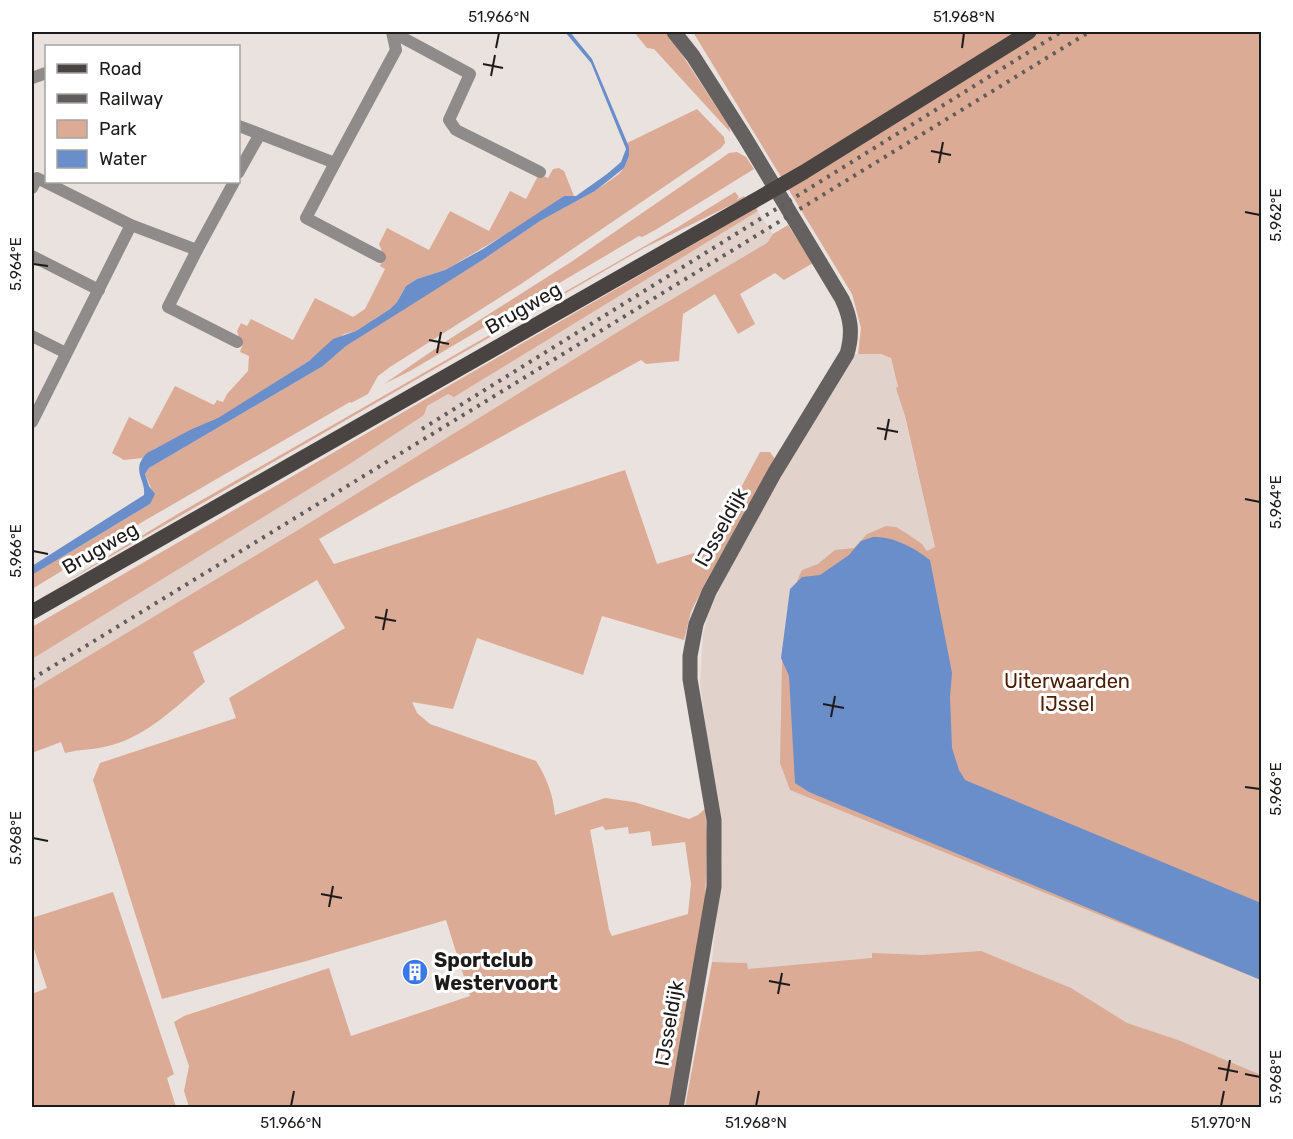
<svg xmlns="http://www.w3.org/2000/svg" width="1293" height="1139" viewBox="0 0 1293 1139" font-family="Rubik,sans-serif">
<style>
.built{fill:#e1d3cc}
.green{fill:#dbab95;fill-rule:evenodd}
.water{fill:#6a8ec9}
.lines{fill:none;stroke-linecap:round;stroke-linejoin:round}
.street{stroke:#8e8b8a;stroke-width:12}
.secondary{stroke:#656160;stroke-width:15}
.primary{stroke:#494442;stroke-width:15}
.rail{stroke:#5f5c5a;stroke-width:4;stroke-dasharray:3 6;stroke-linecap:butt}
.primary-bridge{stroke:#494442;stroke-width:15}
.ticks{fill:none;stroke:#1d1b1a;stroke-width:2}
.labels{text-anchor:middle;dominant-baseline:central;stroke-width:6;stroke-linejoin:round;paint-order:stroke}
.street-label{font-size:20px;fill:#1d1b1a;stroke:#fff}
.park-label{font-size:20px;fill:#4b1d03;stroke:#fff}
.poi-label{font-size:20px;font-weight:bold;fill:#1d1b1a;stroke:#fff;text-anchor:start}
.neatline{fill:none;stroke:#1d1b1a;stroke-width:2}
.ticks-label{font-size:15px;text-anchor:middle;fill:#1d1b1a}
</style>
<rect width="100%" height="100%" fill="#e9e2df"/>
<!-- built -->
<g class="built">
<polygon points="757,210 773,234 768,245 32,721 32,629"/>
<polygon points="852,354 881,354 891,358 936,551 1261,980 1261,1107 872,953 871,974 748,984 747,963 712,962 722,859 700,683 703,634 710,608 731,567 807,429"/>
</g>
<!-- green -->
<g class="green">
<polygon points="634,32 667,32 729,126 730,132 654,49 647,48"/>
<polygon points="693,32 1261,32 1261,980 790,790 780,763 782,662 792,592 802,570 818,564 835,550 854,548 867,534 886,526 896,527 906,533 922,544 927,551 935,547 905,416 896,388 898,387 891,358 881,354 858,354 861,328 852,294"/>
<polygon points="697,109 724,137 725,143 721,148 521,284 390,367 378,376 368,394 351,403 350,402 144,521 32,589 32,575 150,504 152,490 145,474 149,468 323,366 346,346 423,296 484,259 540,221 595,191 619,174 624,168 629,156 627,143"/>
<polygon points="737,152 746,157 754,169 657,229 642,237 639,236 410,371 384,384 448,340 571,262 722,158 729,153"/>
<polygon points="559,168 564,171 574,196 564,196 520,226 445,270 417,279 406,286 397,302 390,309 356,331 344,334 309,361 218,419 154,449 142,458 124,460 112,453 129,417 152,429 175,386 214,405 217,400 223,402 227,394 248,371 249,356 240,352 242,346 237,331 241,323 247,326 251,319 293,340 315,298 353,317 365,309 385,269 380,266 384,257 379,244 387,228 429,250 450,211 489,231 510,191 526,199 539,174 548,178 553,169"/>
<polygon points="735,192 739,197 736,200 744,196 745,198 644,248 52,590 181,512 678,227"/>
<polygon points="756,208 758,211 454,397 448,394 427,406 424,415 348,465 32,659 32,627"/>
<path d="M788 225 813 263 784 280 775 273 740 294 755 324 738 334 715 294 683 314 679 361 646 364 641 360 415 484 319 539 334 564 625 470 657 564 708 549 760 452H770L775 459 704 585 691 612 684 640 602 616 583 675 477 638 453 709 412 702 417 713 430 724 536 761C547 778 553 795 555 815L605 798 634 802 689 819 698 815 705 809 707 837 705 909 670 1107H189L184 1091 189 1066 174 1022 184 1016 329 968 351 1036 470 996 446 920 303 962 162 999 93 780 100 763 236 718 229 698 345 628 317 580 193 652 205 682C177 706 148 735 112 745 96 750 80 749 65 753L61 742 32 753V690L298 530 647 314 767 243 773 234ZM603 826 605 830 628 827 629 834 650 831 652 846 685 842 691 884 688 914 612 936 609 930 590 830Z"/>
<path d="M113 892 174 1074 167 1078 176 1107 89 1108C84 1105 41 1108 32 1107V994L47 988 32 943V918Z"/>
<polygon points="981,951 1071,988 1127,1023 1178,1040 1261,1075 1261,1107 685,1107 712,962 747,963 748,969 872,958 872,953 923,955"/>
</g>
<!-- water -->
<g class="water">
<path d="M565 32H570L592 59 629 147V156L624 168 595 191 540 221 484 259 346 346 323 366 149 468 145 474 149 486 155 494 150 504 32 575V566L144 495C146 479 130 470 147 453L190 430 218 418 309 361 333 339 356 331 390 309 397 302 406 286 417 279 445 270 483 249 564 196H576L607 174 621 162 626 149 591 63Z"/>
<path d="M873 537C893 536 915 548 930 560L952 673 950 697 952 748 959 770 965 780 1261 903V980L809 792 795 783 789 676 781 658 790 589 802 577 820 575 849 555 861 541Z"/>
</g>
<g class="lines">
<!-- street -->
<g class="street">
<polyline points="32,78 46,73"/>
<polyline points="239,126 260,134"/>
<polyline points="335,163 306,218 380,257"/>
<polyline points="238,173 260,134 335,163 396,50 392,32 470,74 449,120 456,130 540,172"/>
<polyline points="32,188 37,178 131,225"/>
<polyline points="197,250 168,307 237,342"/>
<polyline points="32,256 99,290"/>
<polyline points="32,336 66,353"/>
<polyline points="32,422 131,225 197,250 234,182"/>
</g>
<!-- secondary -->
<path class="secondary" d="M674 32 693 56 744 136 842 299C851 318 853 333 847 354L775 472 709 592 696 624 690 656V679L714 820V887L676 1108"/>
<!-- primary -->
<polyline class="primary" points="32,612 752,202"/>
<!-- rail -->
<g class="rail">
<polyline points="422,429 1061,32"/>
<polyline points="32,679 1089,32"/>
</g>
<!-- primary-bridge -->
<polyline class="primary-bridge" points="752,202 804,172 1029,32"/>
</g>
<!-- ticks -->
<path class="ticks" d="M496 48 499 33M962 48 964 33M483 64 503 68M491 76 495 55M931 151 951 155M939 163 943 142M1245 212 1260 215M33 264 48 266M429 340 449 344M437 353 441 332M877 428 898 432M885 440 889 419M1245 499 1260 502M33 551 48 554M375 617 396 621M383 630 387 609M823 704 844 708M831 717 835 696M1245 787 1260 789M33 838 48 841M321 894 342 898M329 907 333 886M769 981 790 985M778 994 782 973M1218 1068 1238 1072M1245 1074 1260 1077M1226 1081 1230 1060M291 1106 294 1091M756 1106 759 1091M1221 1106 1224 1091"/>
<!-- icons -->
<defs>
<symbol id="building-disc" viewBox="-11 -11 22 22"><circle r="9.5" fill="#3979e7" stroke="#fff"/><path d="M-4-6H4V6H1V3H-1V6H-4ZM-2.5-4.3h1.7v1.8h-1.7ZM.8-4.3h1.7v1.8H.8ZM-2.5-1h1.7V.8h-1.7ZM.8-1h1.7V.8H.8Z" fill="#fff"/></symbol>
</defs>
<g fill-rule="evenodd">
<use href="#building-disc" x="400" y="957" width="30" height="30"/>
</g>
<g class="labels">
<!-- street labels -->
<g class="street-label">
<text transform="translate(523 308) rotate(-30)">Brugweg</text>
<text transform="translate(721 527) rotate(-61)">IJsseldijk</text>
<text transform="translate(100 548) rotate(-30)">Brugweg</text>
<text transform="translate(669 1023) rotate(-80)">IJsseldijk</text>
</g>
<!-- park labels -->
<g class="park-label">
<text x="1067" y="681">Uiterwaarden<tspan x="1067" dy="23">IJssel</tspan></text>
</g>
<!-- poi labels -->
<g class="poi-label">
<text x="434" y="960">Sportclub<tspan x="434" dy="23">Westervoort</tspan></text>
</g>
</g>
<!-- border -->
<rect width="1293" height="1139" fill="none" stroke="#ffffff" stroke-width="66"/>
<!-- legend -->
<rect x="45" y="45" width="195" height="138" fill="#ffffff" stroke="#a5a4a3" stroke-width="1.5"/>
<rect x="57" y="64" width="30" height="9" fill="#494442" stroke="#a5a4a3" stroke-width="1.5"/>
<text x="99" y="75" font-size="18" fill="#1d1b1a">Road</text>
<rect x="57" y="94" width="30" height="9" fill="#5f5c5a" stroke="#a5a4a3" stroke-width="1.5"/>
<text x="99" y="105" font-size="18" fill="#1d1b1a">Railway</text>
<rect x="57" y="120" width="30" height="18" fill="#dbab95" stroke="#a5a4a3" stroke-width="1.5"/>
<text x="99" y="135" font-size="18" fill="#1d1b1a">Park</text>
<rect x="57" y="150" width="30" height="18" fill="#6a8ec9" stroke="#a5a4a3" stroke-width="1.5"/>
<text x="99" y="165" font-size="18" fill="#1d1b1a">Water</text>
<rect x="33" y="33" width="1227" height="1073" class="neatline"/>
<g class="ticks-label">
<text x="499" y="22">51.966°N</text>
<text x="964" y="22">51.968°N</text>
<text transform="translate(1276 215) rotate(-90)" y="5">5.962°E</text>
<text transform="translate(16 264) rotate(-90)" y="5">5.964°E</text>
<text transform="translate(1276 502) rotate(-90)" y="5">5.964°E</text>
<text transform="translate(16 551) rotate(-90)" y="5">5.966°E</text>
<text transform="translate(1276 789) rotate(-90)" y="5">5.966°E</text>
<text transform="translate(16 838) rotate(-90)" y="5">5.968°E</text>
<text transform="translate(1276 1077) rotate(-90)" y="5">5.968°E</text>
<text x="291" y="1128">51.966°N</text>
<text x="756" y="1128">51.968°N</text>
<text x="1221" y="1128">51.970°N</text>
</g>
</svg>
